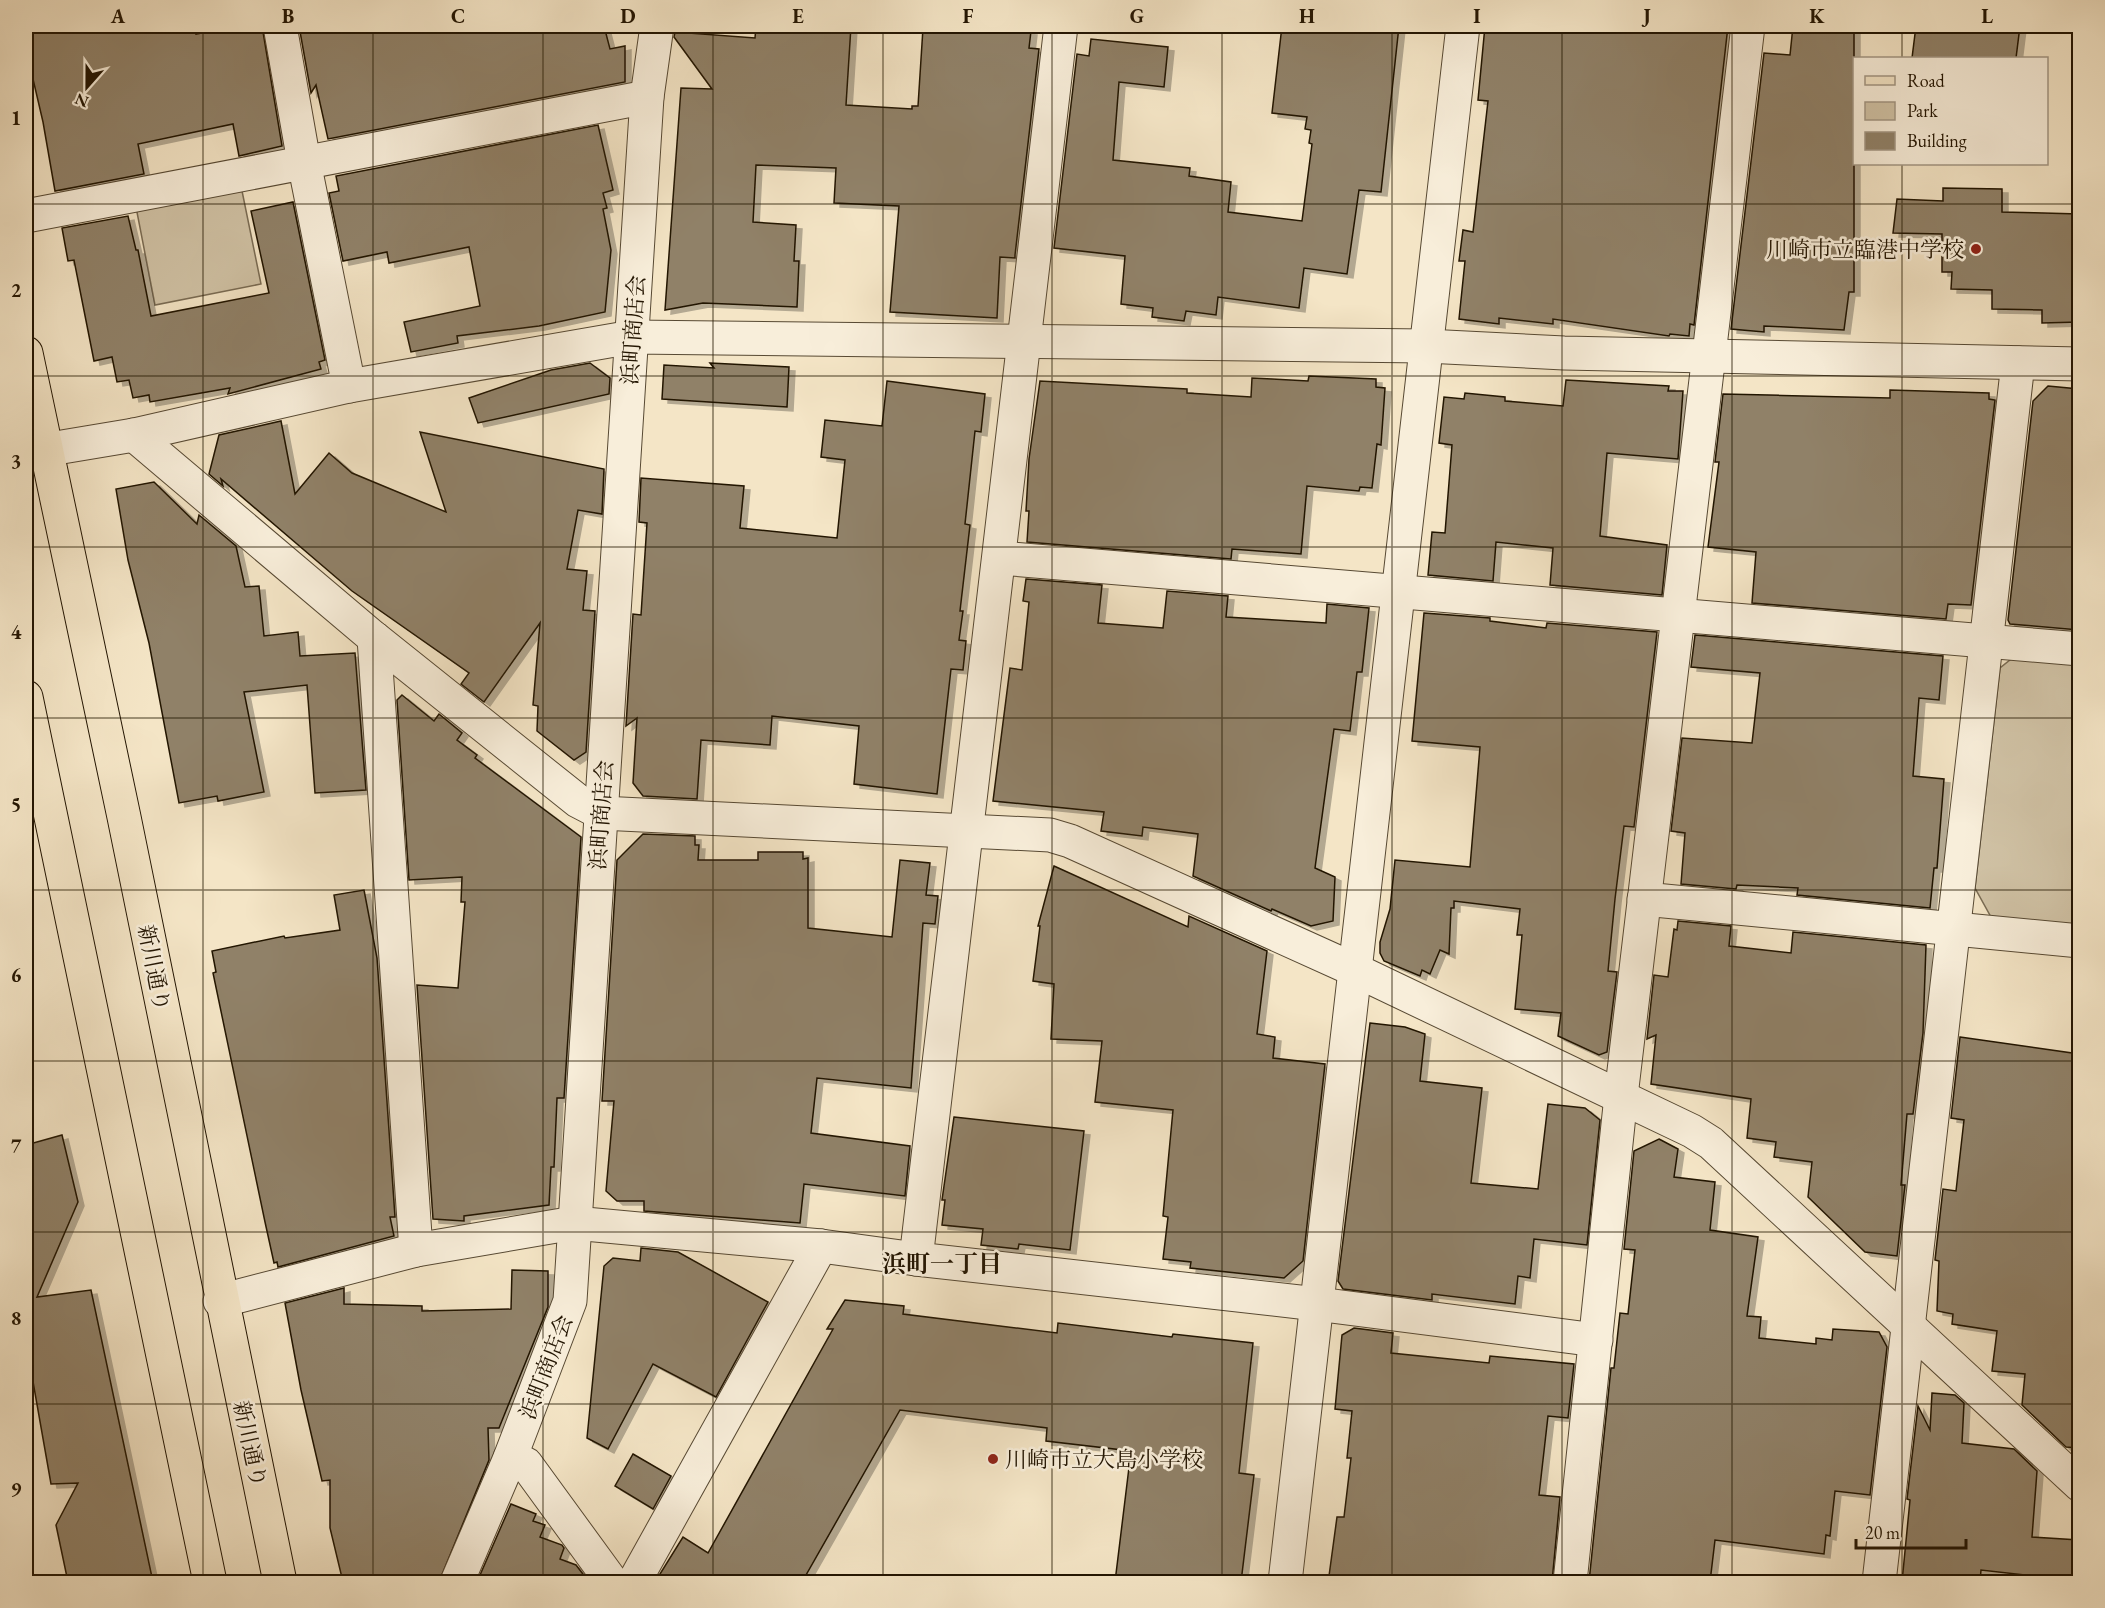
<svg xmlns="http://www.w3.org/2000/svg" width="2105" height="1608" viewBox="0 0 2105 1608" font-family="'EB Garamond','Noto Serif JP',serif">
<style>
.green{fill:#d0c2a5;stroke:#7a6c54;stroke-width:1.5}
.building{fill:#908168;stroke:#231502;stroke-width:1.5;filter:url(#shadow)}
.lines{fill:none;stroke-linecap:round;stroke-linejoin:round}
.minor-casing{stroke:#574933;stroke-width:35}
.major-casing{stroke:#231502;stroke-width:35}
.minor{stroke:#f8eeda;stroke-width:33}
.major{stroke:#f4e5c6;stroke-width:33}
.grid{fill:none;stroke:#231502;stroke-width:1.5;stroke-opacity:0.55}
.poi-dot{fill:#8f2418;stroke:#f8eeda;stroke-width:2}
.labels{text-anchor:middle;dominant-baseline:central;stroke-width:5;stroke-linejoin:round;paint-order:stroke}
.poi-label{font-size:22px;fill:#231502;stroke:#f8eeda;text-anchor:end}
.street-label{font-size:22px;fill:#231502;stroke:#f8eeda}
.neighbourhood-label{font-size:24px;font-weight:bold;fill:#231502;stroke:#f8eeda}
.neatline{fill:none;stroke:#231502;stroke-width:2}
.grid-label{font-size:20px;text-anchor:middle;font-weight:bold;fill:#231502}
</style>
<defs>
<filter id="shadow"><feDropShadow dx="6" dy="4" stdDeviation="0" flood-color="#0004"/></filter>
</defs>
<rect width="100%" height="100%" fill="#f4e5c6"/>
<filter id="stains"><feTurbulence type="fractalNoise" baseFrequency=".00333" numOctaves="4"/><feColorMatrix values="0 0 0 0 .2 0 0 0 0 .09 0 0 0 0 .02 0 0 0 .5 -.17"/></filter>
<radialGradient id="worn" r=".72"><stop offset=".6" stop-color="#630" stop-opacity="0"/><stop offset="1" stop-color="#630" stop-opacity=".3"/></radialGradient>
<!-- green -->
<g class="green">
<polygon points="241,186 261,284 155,305 136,207"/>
<polygon points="2015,656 2079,661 2079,928 1991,917 1975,888 2000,668"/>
</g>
<!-- building -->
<g class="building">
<polygon points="26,26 195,26 196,34 238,26 262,26 282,146 239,156 233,124 138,144 144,174 55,191 43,122 26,49"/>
<polygon points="299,26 604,26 610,49 625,46 625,82 328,139 316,85 311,93"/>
<polygon points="756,26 851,26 846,105 912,109 912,106 918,106 923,28 963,26 1031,31 1029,48 1039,49 1015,255 1015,258 1000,257 997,318 890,312 899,206 834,203 836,168 756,165 753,222 796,225 794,261 799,261 797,307 703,303 665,310 681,88 712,89 674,37 675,32 755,38"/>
<polygon points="1282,26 1399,26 1381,192 1359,190 1347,274 1304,268 1299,308 1218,297 1216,315 1186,311 1184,321 1152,317 1153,308 1121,304 1125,256 1054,248 1077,54 1089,56 1091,39 1168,47 1164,87 1119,82 1113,160 1190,168 1189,176 1231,182 1228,212 1302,221 1312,144 1309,143 1311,130 1305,129 1307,117 1272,113"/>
<polygon points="1485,26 1728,26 1694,325 1690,324 1689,336 1670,334 1669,336 1553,319 1553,324 1499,318 1499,324 1459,319 1465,261 1459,261 1463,230 1473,232 1488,101 1478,100"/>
<polygon points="1793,26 1854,26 1854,292 1849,292 1844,330 1764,326 1764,332 1731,329 1764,53 1790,55"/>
<polygon points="1916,26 2020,26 2016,58 1912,58"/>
<polygon points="598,125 613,190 603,193 607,208 603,209 611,250 605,312 539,326 457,336 458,343 411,352 404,322 480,306 469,247 389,263 387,252 343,261 329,193 339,191 336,176"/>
<polygon points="1943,188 2002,189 2002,212 2079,214 2079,322 2042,323 2042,310 1992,309 1992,290 1951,289 1952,272 1942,272 1942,234 1893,233 1897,199 1943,201"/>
<polygon points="293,202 325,360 319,362 321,369 228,394 230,388 150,402 149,395 133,398 129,380 117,382 112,357 94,361 74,260 68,261 62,228 128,216 136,250 138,250 151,316 269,293 251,211"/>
<polygon points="590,363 610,378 609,394 478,423 469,398 551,370"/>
<polygon points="710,363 789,367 787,407 662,399 664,365 714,368"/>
<polygon points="1309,376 1376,379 1376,387 1385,388 1381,445 1377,444 1372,488 1360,487 1359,491 1307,486 1301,554 1232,549 1231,559 1027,542 1029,511 1026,511 1029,459 1040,381 1187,389 1187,393 1251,397 1252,378 1308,381"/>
<polygon points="1566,380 1669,386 1668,391 1683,391 1678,459 1607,453 1600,536 1667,545 1662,595 1550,585 1553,548 1496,542 1493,581 1428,575 1432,532 1445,533 1452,445 1439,443 1444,397 1464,399 1465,393 1505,397 1505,401 1563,406"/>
<polygon points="887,381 985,394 981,432 975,431 965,524 970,525 960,611 963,611 959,640 966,641 963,670 951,669 937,794 854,784 859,726 772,716 770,745 701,740 697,799 643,796 633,783 637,718 626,726 633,614 641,615 647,523 639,522 641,478 744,486 740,528 837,538 845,460 821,457 825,420 882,426"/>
<polygon points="2048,386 2079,389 2079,630 2010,624 2008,620 2033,401"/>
<polygon points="1890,390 1989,393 1989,399 1995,400 1971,605 1948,604 1946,619 1752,603 1756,552 1708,547 1719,462 1715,462 1723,394 1890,398"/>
<polygon points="281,421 295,494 329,453 352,473 446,512 420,432 604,469 602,514 578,510 567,569 587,571 583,610 595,611 586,752 574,760 537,731 538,706 533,705 540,623 484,702 461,684 469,673 352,591 221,479 223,486 209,474 219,435"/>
<polygon points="154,482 197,524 199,515 236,546 245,587 259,586 264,636 298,632 300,656 355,653 366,790 315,793 307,685 244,692 264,792 218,801 217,796 179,803 149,643 128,560 116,489"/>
<polygon points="1026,579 1102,585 1098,623 1163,628 1167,591 1228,596 1226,617 1326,623 1327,604 1369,608 1362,672 1357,672 1350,731 1334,729 1315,868 1335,877 1333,921 1311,926 1272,909 1271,911 1193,876 1198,834 1143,827 1142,836 1101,831 1104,812 993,801 1010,668 1022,670 1029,602 1023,601"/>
<polygon points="1424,613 1490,618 1490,621 1546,628 1547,623 1657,632 1634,827 1624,826 1615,899 1608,971 1617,972 1607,1052 1599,1055 1558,1036 1561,1013 1515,1009 1522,935 1517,935 1520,909 1454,901 1454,908 1451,908 1449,954 1440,950 1430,974 1422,970 1420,976 1384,961 1380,953 1380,942 1390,909 1395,860 1470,867 1480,747 1412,741"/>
<polygon points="1695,635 1943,656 1939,700 1919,698 1913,776 1944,779 1937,868 1934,868 1930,908 1797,895 1798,888 1737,885 1736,889 1681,884 1685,833 1671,831 1682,738 1752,743 1760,673 1691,667"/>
<polygon points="402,695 434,721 439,714 462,733 457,740 477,755 475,758 581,837 564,1098 557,1098 554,1167 551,1167 549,1205 464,1216 464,1221 433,1219 417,985 458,988 465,902 461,902 462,877 409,880 397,700"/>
<polygon points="643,834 695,836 695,845 699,845 698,860 758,860 758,852 803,852 803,859 808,858 808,928 892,937 900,860 930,863 926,895 938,896 935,924 923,923 911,1088 817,1078 811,1133 910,1146 905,1196 804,1184 800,1223 644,1211 644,1201 617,1201 606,1191 614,1101 602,1101 617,860"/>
<polygon points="1054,866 1188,927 1189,916 1267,951 1257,1034 1275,1037 1273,1058 1325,1064 1303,1261 1284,1278 1190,1268 1191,1262 1163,1259 1168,1217 1163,1216 1173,1110 1095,1102 1102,1041 1051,1039 1054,984 1033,981 1040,926 1038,926"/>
<polygon points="364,890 377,958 395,1217 390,1217 394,1236 278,1267 277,1262 274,1263 265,1222 213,973 216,972 212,951 284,936 285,938 340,930 334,895"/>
<polygon points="1678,921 1731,926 1729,946 1791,953 1793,932 1926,945 1923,1033 1913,1114 1907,1114 1901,1185 1905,1185 1897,1256 1865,1252 1808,1197 1812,1162 1774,1157 1776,1142 1747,1138 1751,1099 1651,1084 1656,1035 1647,1039 1654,975 1668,977 1674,929 1677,930"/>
<polygon points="1370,1023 1405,1027 1425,1034 1420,1081 1482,1088 1471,1183 1538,1189 1548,1104 1585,1108 1600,1120 1587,1245 1534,1239 1530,1278 1518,1276 1515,1304 1432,1294 1432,1300 1343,1289 1338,1281"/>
<polygon points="1960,1037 2079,1054 2079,1206 2072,1275 2078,1275 2073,1325 2079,1326 2079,1448 2066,1447 2022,1405 2025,1374 1992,1371 1997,1331 1952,1324 1953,1314 1937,1311 1939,1261 1935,1260 1943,1189 1956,1191 1964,1120 1951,1118"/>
<polygon points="954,1117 1084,1131 1070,1250 1019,1244 1018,1249 981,1245 983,1229 942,1225 945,1200 942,1200"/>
<polygon points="62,1135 78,1202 37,1297 91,1290 153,1582 68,1582 56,1525 78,1483 51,1484 26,1342 26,1145"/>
<polygon points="1659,1139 1678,1149 1674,1177 1715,1182 1710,1230 1758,1237 1747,1316 1761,1317 1759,1338 1816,1344 1816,1338 1832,1340 1833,1329 1879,1332 1887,1347 1870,1495 1835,1491 1830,1536 1826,1535 1824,1554 1715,1540 1710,1582 1589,1582 1611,1368 1614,1368 1620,1313 1628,1314 1635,1250 1624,1249 1634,1151"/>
<polygon points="641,1248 678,1252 768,1302 716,1397 653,1364 608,1449 587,1438 604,1266 613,1258 640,1261"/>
<polygon points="512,1270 548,1271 548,1307 499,1428 488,1428 489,1460 439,1582 343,1582 330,1528 330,1480 322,1481 301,1390 285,1303 344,1288 344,1304 422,1306 422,1311 511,1309"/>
<polygon points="845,1300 904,1306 903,1314 1057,1333 1058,1323 1172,1337 1173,1334 1253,1343 1239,1473 1254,1475 1241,1582 1115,1582 1131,1451 1046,1441 1047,1428 900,1410 802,1582 655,1582 683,1537 708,1553 833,1329 827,1329"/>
<polygon points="1354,1328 1393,1333 1391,1353 1489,1363 1490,1356 1574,1364 1568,1418 1548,1416 1539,1495 1560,1497 1552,1582 1338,1582 1339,1577 1329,1576 1337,1517 1344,1517 1351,1458 1347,1458 1352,1411 1335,1409 1342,1335"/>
<polygon points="1932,1393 1955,1395 1964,1403 1962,1443 2014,1449 2037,1471 2032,1537 2079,1540 2079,1581 1981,1570 1980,1582 1902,1582 1910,1500 1907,1499 1918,1406 1930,1430"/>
<polygon points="633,1454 671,1476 653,1509 615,1486"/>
<polygon points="511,1504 536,1514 533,1521 545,1525 540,1537 562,1545 564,1548 560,1559 576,1565 589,1582 477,1582"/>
</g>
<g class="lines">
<defs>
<g id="minor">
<polyline points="280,26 304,162 349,386"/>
<polyline points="26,216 647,97"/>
<polyline points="134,435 374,638 578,801 601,813 1050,835 1070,841 1355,970 1692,1131 1711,1143 2080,1485"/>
<polyline points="26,453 134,435 349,386 632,337 1426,346 1564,353 2080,364"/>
<polyline points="1000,558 2080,649"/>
<polyline points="374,638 416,1250"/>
<polyline points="1644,899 2080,941"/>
<polyline points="916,1259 1061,26"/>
<polyline points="220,1301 416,1250 574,1223 821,1246 916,1259 1317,1304 1596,1340"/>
<polyline points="510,1458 526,1464 612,1582"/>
<polyline points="457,1582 510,1458 570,1301 647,97 657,26"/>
<polyline points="634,1582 821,1246"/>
<polyline points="1285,1582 1463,26"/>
<polyline points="1570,1582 1621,1096 1748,26"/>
<polyline points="1879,1582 2018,363"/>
</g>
<g id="major">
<polyline points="26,353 124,817 280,1582"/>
<polyline points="26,697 210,1582"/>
</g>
</defs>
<!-- minor casing -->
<use href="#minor" class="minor-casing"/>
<!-- major casing -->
<use href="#major" class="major-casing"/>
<!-- minor -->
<use href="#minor" class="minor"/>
<!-- major -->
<use href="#major" class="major"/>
</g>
<!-- grid -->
<path class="grid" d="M203 26V1582M373 26V1582M543 26V1582M713 26V1582M883 26V1582M1052 26V1582M1222 26V1582M1392 26V1582M1562 26V1582M1732 26V1582M1902 26V58M1902 164V1582M26 204H2080M26 376H2080M26 547H2080M26 718H2080M26 890H2080M26 1061H2080M26 1232H2080M26 1404H2080"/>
<!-- markers -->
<g class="poi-dot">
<circle cx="1976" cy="249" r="6"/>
<circle cx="993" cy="1459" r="6"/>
</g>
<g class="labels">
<!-- poi labels -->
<g class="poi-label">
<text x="1964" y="249">川崎市立臨港中学校</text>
<text x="1005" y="1459" text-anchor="start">川崎市立大島小学校</text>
</g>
<!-- street labels -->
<g class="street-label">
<text transform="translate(633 330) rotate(-86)">浜町商店会</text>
<text transform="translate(601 815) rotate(-86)">浜町商店会</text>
<text transform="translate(154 968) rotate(79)">新川通り</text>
<text transform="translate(546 1367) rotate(-69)">浜町商店会</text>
<text transform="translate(250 1444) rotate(78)">新川通り</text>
</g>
<!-- neighbourhood labels -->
<g class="neighbourhood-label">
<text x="942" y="1263">浜町一丁目</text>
</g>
</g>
<!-- margin -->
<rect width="2105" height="1608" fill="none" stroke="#f4e5c6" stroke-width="66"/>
<!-- legend -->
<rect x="1853" y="57" width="195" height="108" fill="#f8eeda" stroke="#a39784" stroke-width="1.5"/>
<rect x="1865" y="76" width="30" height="9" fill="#f4e5c6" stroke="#a39784" stroke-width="1.5"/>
<text x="1907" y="87" font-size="18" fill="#231502">Road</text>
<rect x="1865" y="102" width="30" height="18" fill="#d0c2a5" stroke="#a39784" stroke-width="1.5"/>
<text x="1907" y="117" font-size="18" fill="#231502">Park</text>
<rect x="1865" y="132" width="30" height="18" fill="#908168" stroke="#a39784" stroke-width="1.5"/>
<text x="1907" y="147" font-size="18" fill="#231502">Building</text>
<!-- north arrow -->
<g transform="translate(87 87) rotate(201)" stroke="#f8eeda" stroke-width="4.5" paint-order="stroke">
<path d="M0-4.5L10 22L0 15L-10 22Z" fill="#231502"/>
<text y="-9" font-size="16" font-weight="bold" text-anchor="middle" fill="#231502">N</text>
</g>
<!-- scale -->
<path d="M1856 1539v9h110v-9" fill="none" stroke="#231502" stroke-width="3"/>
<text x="1865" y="1539" font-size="18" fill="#231502" stroke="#f8eeda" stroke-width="4.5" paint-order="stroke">20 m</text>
<rect x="33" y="33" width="2039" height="1542" class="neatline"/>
<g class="grid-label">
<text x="118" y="23">A</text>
<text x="288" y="23">B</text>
<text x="458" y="23">C</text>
<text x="628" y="23">D</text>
<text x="798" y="23">E</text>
<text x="968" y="23">F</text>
<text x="1137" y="23">G</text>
<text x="1307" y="23">H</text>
<text x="1477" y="23">I</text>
<text x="1647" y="23">J</text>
<text x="1817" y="23">K</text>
<text x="1987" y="23">L</text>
<text x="16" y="125">1</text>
<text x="16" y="297">2</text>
<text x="16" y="468">3</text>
<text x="16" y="639">4</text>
<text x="16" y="811">5</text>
<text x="16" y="982">6</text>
<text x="16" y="1153">7</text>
<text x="16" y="1325">8</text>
<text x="16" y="1496">9</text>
</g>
<rect width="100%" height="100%" filter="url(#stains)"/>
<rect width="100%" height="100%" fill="url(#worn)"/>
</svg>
